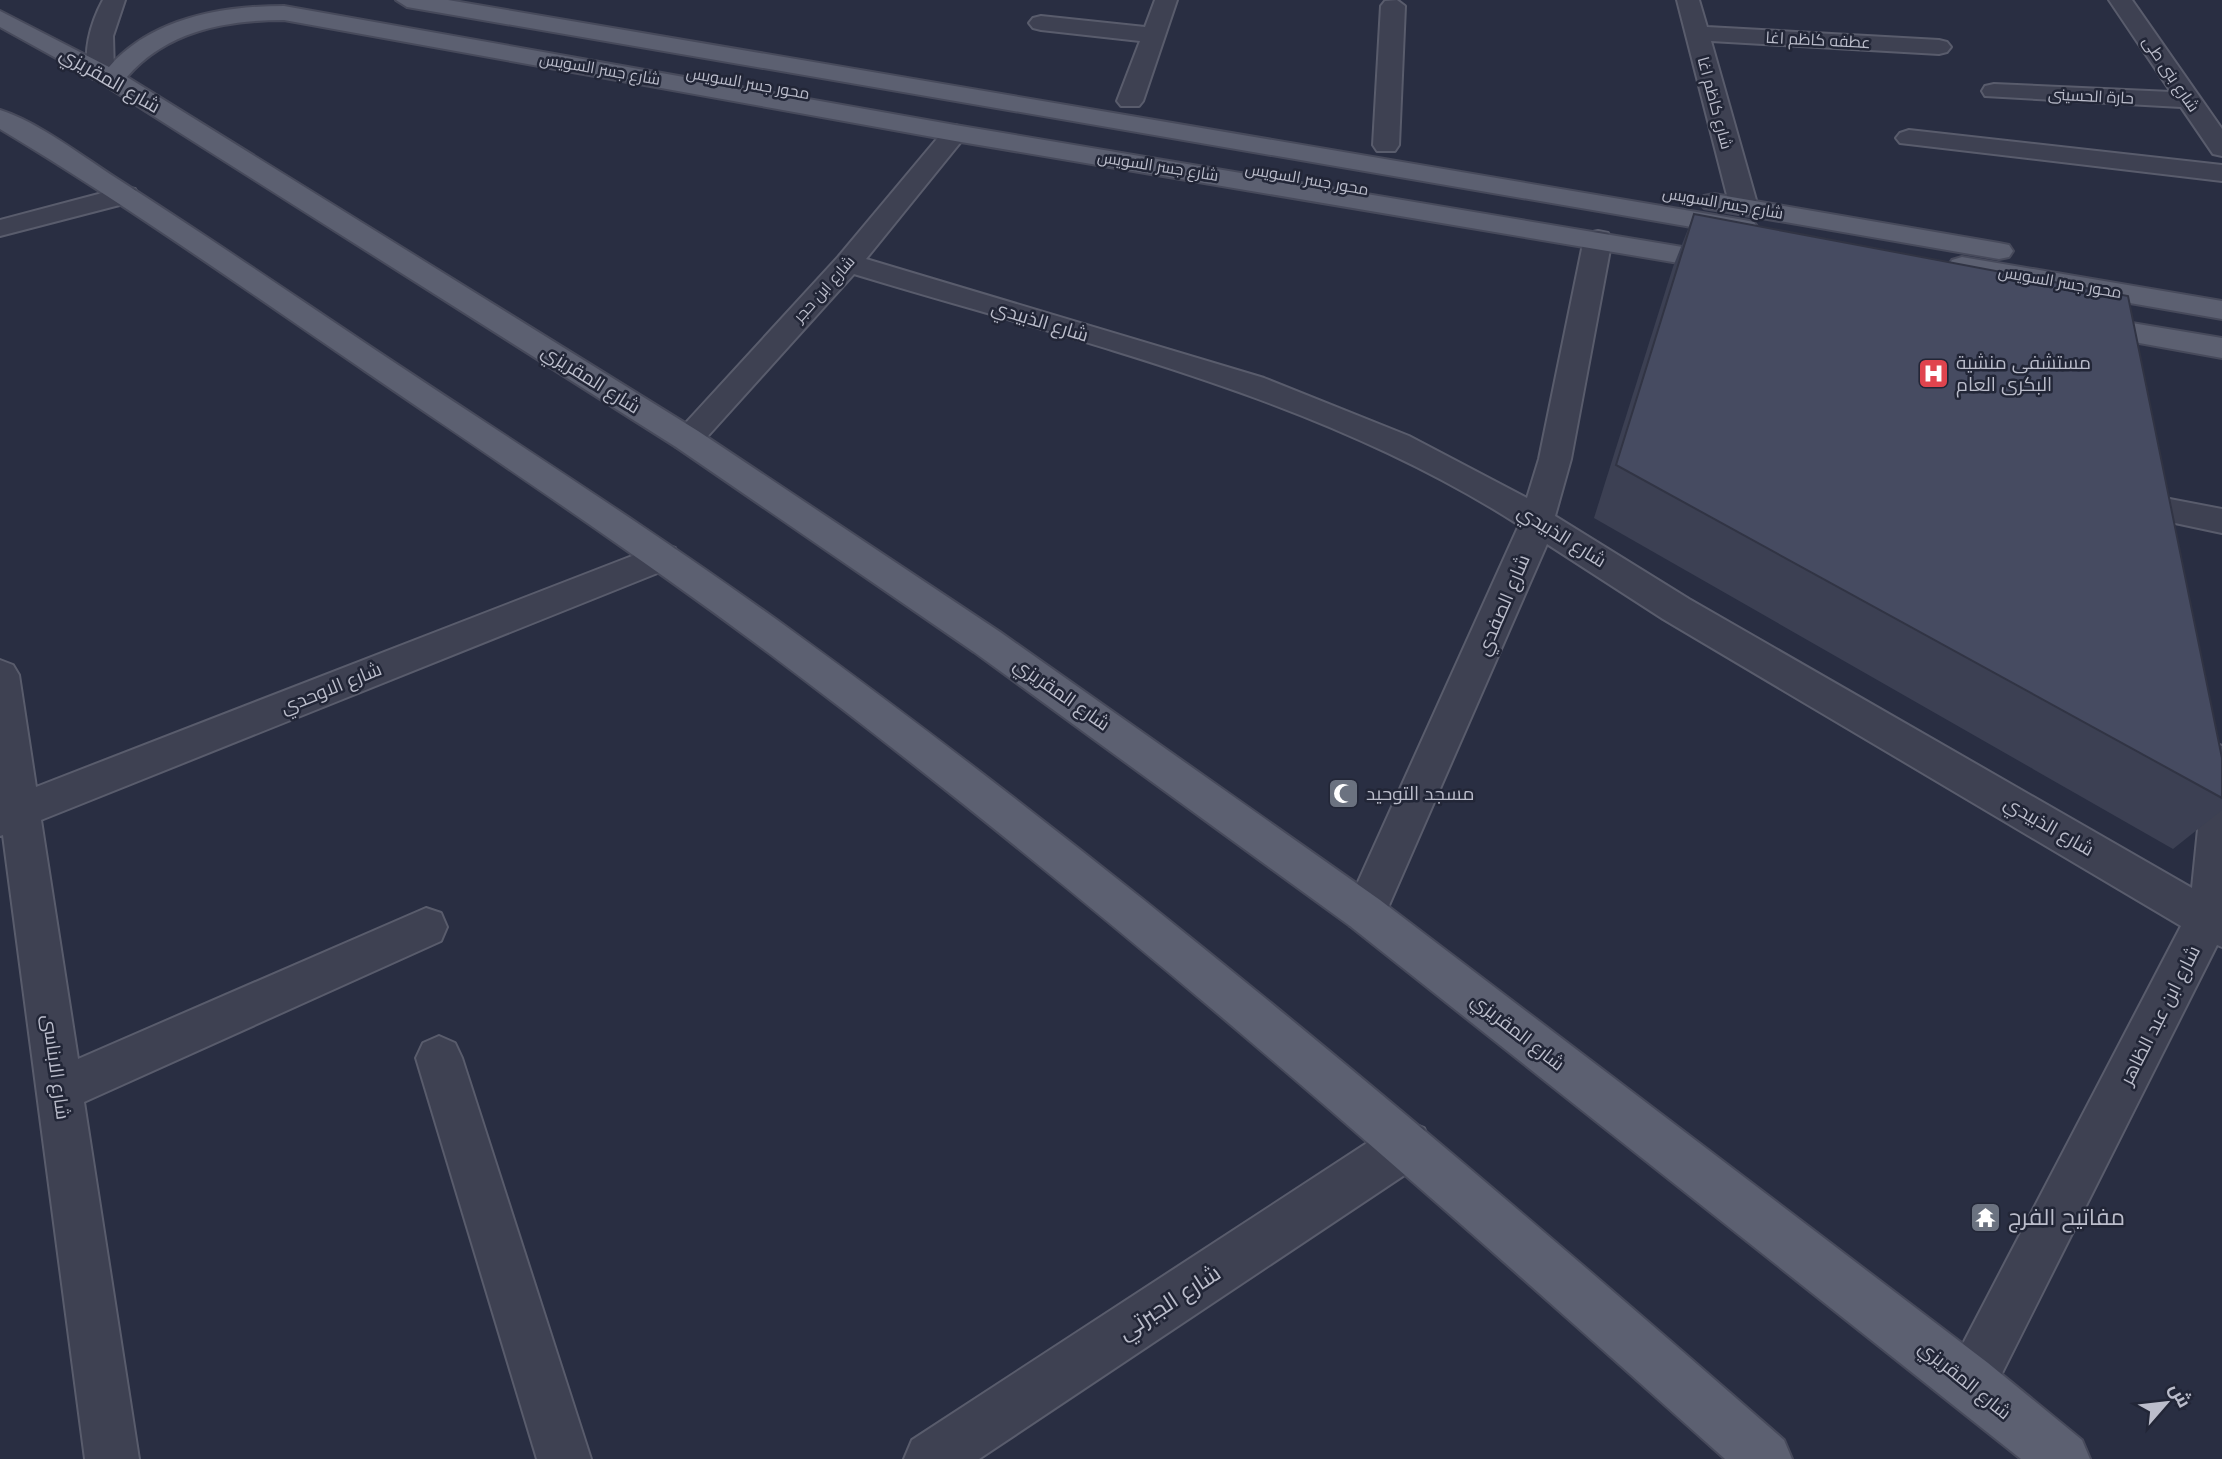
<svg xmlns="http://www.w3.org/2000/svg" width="2222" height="1459" viewBox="0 0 2222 1459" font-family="Montserrat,Cairo,sans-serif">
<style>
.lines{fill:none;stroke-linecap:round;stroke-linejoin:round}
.street-casing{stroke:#595c6c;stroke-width:4}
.primary-casing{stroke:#474a5b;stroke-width:4}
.street{fill:#3e4152;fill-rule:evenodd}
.primary{fill:#5c6071;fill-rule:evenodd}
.wall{fill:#3c4053}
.building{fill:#464b61;stroke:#313444;stroke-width:2}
.labels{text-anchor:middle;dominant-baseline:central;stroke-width:5;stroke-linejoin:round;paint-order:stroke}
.far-street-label{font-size:16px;fill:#bbbdcb;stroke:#222637}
.street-label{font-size:19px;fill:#bbbdcb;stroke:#222637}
.poi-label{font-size:19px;fill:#bbbdcb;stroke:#222637;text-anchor:start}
.near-poi-label{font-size:23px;fill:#bbbdcb;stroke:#222637;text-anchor:start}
.near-street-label{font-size:23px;fill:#bbbdcb;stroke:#222637}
</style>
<rect width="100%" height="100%" fill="#292e42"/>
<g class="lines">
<defs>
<g id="street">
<path d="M103 0H125L113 36 114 74 111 79H93C79 58 92 20 103 0Z"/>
<polygon points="1155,0 1177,0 1143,101 1139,106 1121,106 1117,101 1140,41 1041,30 1033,28 1029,23 1033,18 1041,16 1145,27"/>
<polygon points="1397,0 1405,6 1399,145 1395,151 1377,151 1373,145 1381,6 1385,1"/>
<polygon points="1677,0 1699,0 1707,27 1939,40 1947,42 1951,47 1947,52 1939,54 1711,41 1758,207 1754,213 1734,213 1730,207"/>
<polygon points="2109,0 2132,0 2222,129 2222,156 2213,154 2181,107 1985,96 1982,91 1985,86 1994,84 2171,92"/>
<path d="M955 125 964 128 968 133 866 259 1264 378 1409 436 1527 498 1539 459 1584 239 1588 233 1598 231 1608 233 1612 239 1571 459 1555 516 1689 599 2192 888 2198 829 2194 759 2200 748 2214 743 2222 746V947L2217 945 1988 1401 1969 1408 1950 1401 1943 1382 2181 926 1663 619 1547 544 1380 926 1365 932 1350 926 1344 913 1519 525C1320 397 1078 342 854 274L698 447 687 450 676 447 671 439 838 257 946 128Z"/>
<polygon points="1909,130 2222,165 2222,181 1900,143 1896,138 1900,133"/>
<polygon points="125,187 135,189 139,195 135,201 0,236 0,220"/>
<polygon points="2154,496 2222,509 2222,533 2142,516 2137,508 2142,500"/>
<polygon points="663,544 675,548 680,557 675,566 41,820 78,1059 426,908 441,913 447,927 441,941 84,1102 139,1459 85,1459 3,835 0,836 0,660 13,665 19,675 36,787"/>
<polygon points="439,1036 455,1043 462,1058 591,1459 537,1459 416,1058 423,1043"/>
<polygon points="1407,1121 1424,1128 1431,1145 1424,1162 979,1459 904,1459 912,1440 1390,1128"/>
</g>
<g id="primary">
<polygon points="396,0 448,0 1744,220 1754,222 1758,228 1754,234 1744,236 407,7"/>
<path d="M284 6 955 125 1742 257 1746 263 1742 269 1732 272 955 141 284 20C226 20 166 31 127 77L698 431 1000 632 1380 900 1988 1363 2082 1440 2090 1459H2021L1350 926 974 652 676 447 103 84 0 27V11L109 67C152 18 222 6 284 6Z"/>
<path d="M0 110C38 122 82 156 116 178 204 234 290 293 377 351 517 444 659 534 795 633 1139 884 1464 1160 1784 1440L1792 1459H1725C1415 1181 1102 904 770 654 638 555 501 464 365 371 245 289 125 204 0 129Z"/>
<polygon points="1714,194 1999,243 2009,245 2013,251 2009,257 1999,259 1704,208 1700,202 1704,196"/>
<polygon points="1962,257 2222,301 2222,319 1952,272 1948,266 1952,260"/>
<polygon points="2084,315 2222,338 2222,358 2073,331 2069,324 2073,317"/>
</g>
</defs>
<!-- street casing -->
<use href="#street" class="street-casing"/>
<!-- primary casing -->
<use href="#primary" class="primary-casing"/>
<!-- street -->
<use href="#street" class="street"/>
<!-- primary -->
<use href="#primary" class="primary"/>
</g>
<!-- wall -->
<polygon class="wall" points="1694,214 2222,758 2222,810 2173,849 1594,518 1673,267"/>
<!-- building -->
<polygon class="building" points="1694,214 2128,296 2222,758 2222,798 1616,465"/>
<!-- icons -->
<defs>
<symbol id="hospital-square" viewBox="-11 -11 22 22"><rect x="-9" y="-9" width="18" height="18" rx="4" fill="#e0444e" stroke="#222637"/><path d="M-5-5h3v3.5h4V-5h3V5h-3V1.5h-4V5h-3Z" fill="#fff"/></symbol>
<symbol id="mosque-square" viewBox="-11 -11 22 22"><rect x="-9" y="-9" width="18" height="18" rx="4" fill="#6b7280" stroke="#222637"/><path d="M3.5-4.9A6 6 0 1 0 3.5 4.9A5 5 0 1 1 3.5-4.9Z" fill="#fff"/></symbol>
<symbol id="temple-square" viewBox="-11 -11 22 22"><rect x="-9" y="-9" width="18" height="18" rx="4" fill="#6b7280" stroke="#222637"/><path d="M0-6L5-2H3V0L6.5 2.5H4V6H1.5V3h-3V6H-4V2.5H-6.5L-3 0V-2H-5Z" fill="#fff"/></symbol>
</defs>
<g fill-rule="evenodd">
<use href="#hospital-square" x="1916" y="356" width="35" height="35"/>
<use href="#mosque-square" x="1326" y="776" width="35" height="35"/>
<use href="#temple-square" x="1968" y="1200" width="35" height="35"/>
</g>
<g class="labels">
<!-- far-street labels -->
<g class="far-street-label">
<text transform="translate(1818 40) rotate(3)">عطفه كاظم اغا</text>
<text transform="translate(600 69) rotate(10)">شارع جسر السويس</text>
<text transform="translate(2171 74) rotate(56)">شارع بنى طى</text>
<text transform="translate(748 83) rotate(10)">محور جسر السويس</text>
<text transform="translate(2091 96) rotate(3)">حارة الحسينى</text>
<text transform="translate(1715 103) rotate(75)">شارع كاظم اغا</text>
<text transform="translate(1158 166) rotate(9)">شارع جسر السويس</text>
<text transform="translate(1307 179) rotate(10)">محور جسر السويس</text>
<text transform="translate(1723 203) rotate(10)">شارع جسر السويس</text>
<text transform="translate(2060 282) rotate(10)">محور جسر السويس</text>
<text transform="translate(824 289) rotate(-48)">شارع ابن حجر</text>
</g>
<!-- street labels -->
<g class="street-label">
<text transform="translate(110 80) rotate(30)">شارع المقريزي</text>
<text transform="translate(1040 321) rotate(17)">شارع الذبيدي</text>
<text transform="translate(591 379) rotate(32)">شارع المقريزي</text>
<text transform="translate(1562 536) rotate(32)">شارع الذبيدي</text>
<text transform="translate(1503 605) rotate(-67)">شارع الصفدي</text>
<text transform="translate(331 688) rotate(-22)">شارع الاوحدي</text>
<text transform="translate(1062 694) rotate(35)">شارع المقريزي</text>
<text transform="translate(2049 826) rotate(30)">شارع الذبيدي</text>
<text transform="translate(2160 1015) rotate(-63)">شارع ابن عبد الظاهر</text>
<text transform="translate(1518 1032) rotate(38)">شارع المقريزي</text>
<text transform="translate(56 1067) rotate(82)">شارع الابناسى</text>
<text transform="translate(1965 1380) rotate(39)">شارع المقريزي</text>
</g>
<!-- poi labels -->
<g class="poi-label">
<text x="1956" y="362">مستشفى منشية<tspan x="1956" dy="22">البكرى العام</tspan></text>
<text x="1366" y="793">مسجد التوحيد</text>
</g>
<!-- near-poi labels -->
<g class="near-poi-label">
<text x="2008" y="1217">مفاتيح الفرج</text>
</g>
<!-- near-street labels -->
<g class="near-street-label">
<text transform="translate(1169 1302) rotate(-33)">شارع الجبرتي</text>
</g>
</g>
<!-- north arrow -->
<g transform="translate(2166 1403) rotate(62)" stroke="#222637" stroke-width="5" paint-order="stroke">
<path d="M0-5L12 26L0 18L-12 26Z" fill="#bbbdcb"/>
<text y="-10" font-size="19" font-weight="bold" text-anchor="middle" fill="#bbbdcb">ش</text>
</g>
</svg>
